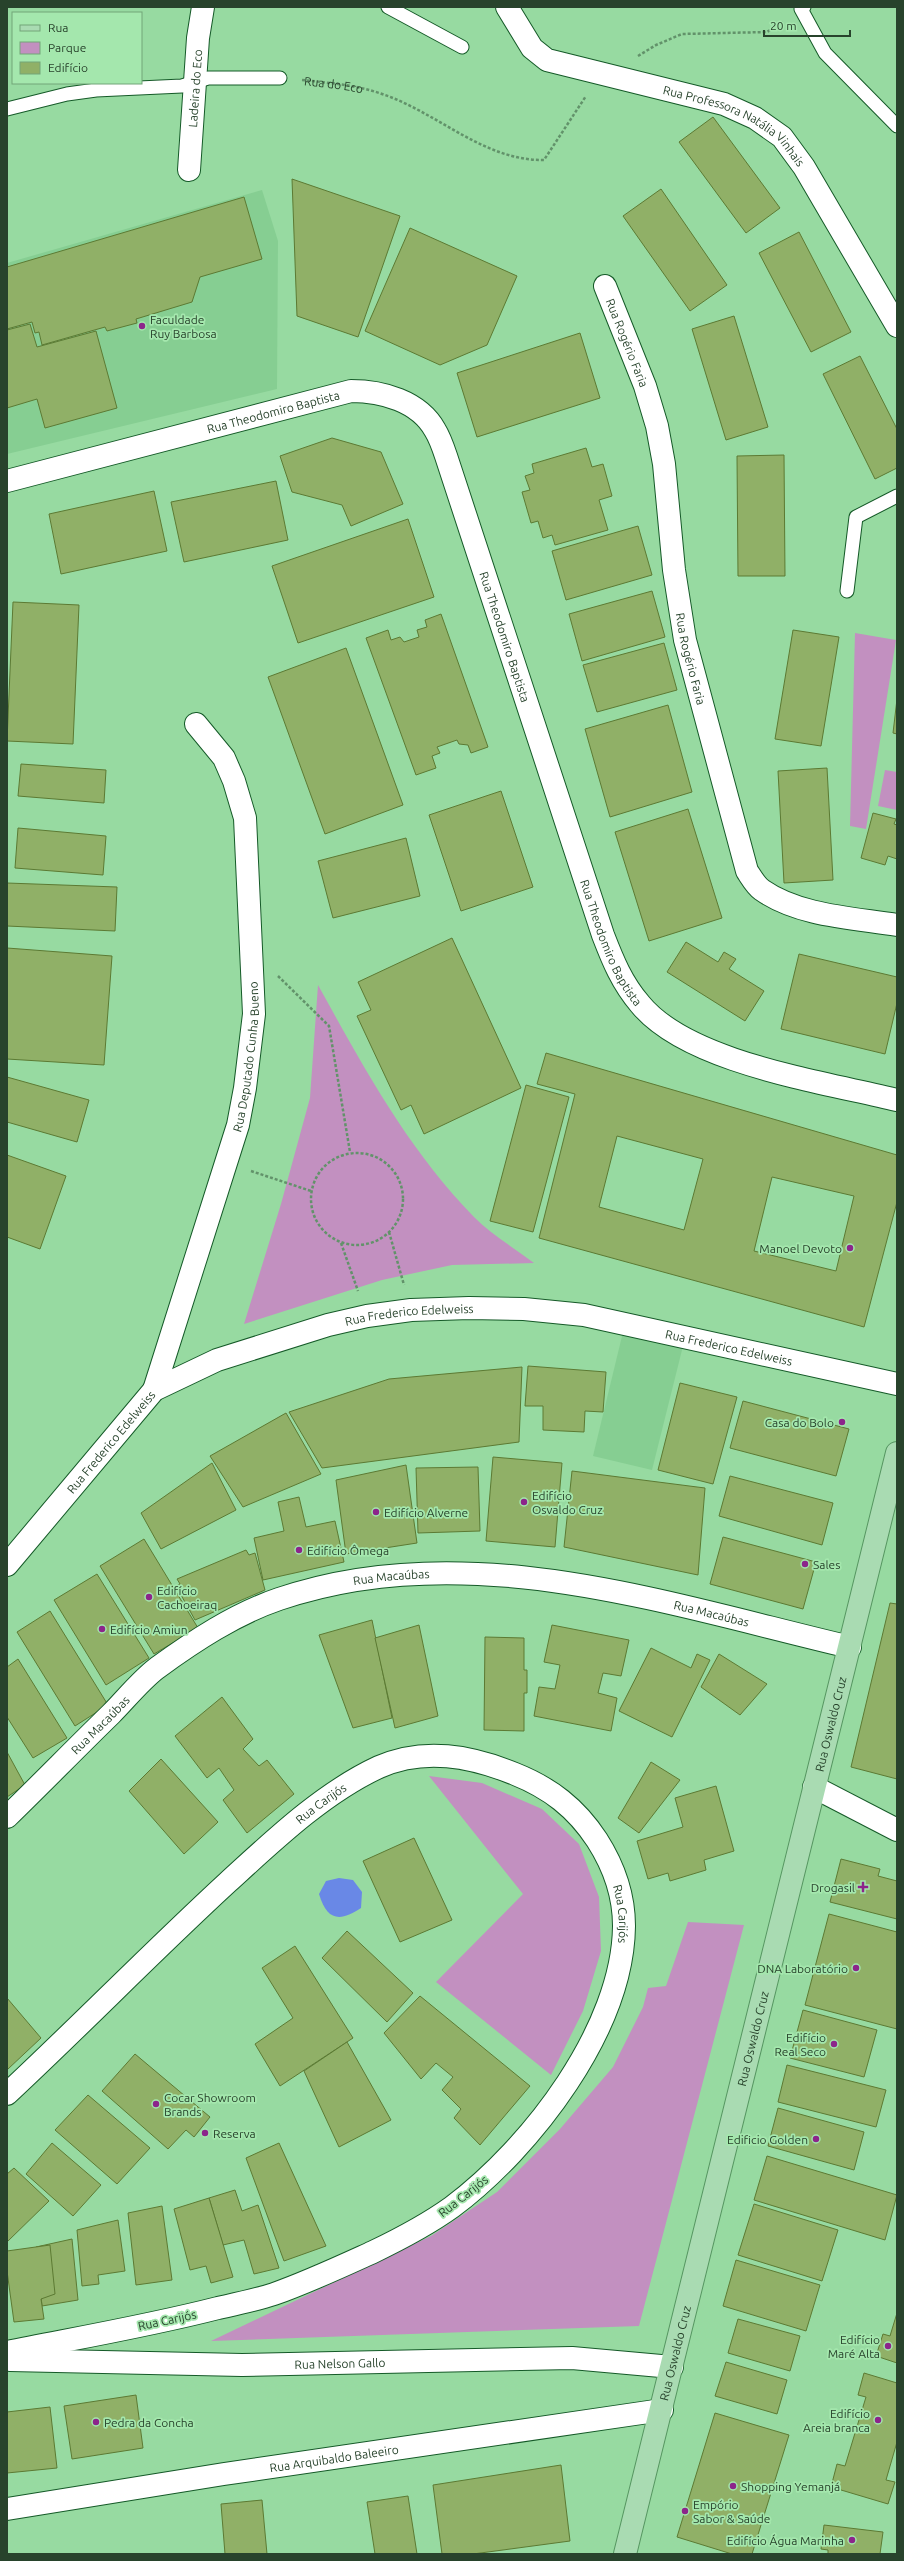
<svg xmlns="http://www.w3.org/2000/svg" width="904" height="2561" viewBox="0 0 904 2561" font-family="Ubuntu,sans-serif">
<style>
.built{fill:#86ce92}
.green{fill:#c290c0}
.water{fill:#6988e6}
.building{fill:#90b067;stroke:#5c7a33;fill-rule:evenodd}
.lines{fill:none;stroke-linecap:round;stroke-linejoin:round}
.service-casing{stroke:#155a28;stroke-width:15}
.minor-casing{stroke:#155a28;stroke-width:24}
.primary-casing{stroke:#569661;stroke-width:24}
.path{stroke:#62926a;stroke-width:2.5;stroke-dasharray:3 2;stroke-linecap:butt}
.service{stroke:#fff;stroke-width:13}
.minor{stroke:#fff;stroke-width:22}
.primary{stroke:#a9dbb2;stroke-width:22}
.poi-dot{fill:#8c258b;stroke:#a4e7ad;stroke-width:1.5}
.labels{text-anchor:middle;dominant-baseline:central;stroke-width:3.5;stroke-linejoin:round;paint-order:stroke}
.street-label{font-size:12px;fill:#28432c;stroke:#a4e7ad}
.poi-label{font-size:12px;fill:#28432c;stroke:#a4e7ad;text-anchor:start}
</style>
<rect width="100%" height="100%" fill="#97daa1"/>
<!-- built -->
<g class="built">
<polygon points="262,190 278,241 277,389 7,454 7,263"/>
<polygon points="623,1332 683,1346 652,1470 593,1456"/>
</g>
<!-- green -->
<g class="green">
<polygon points="855,633 896,640 866,829 850,826"/>
<polygon points="885,770 897,772 897,810 878,806"/>
<path d="M318 985C364 1068 407 1148 474 1217 491 1234 514 1248 534 1263L452 1265 382 1280 244 1324 281 1204 310 1098Z"/>
<polygon points="429,1776 482,1783 542,1809 579,1844 599,1897 601,1951 583,2011 551,2075 436,1982 523,1894"/>
<polygon points="688,1922 744,1925 639,2326 211,2341 431,2236 497,2192 560,2129 613,2067 643,2007 648,1988 666,1986"/>
</g>
<!-- water -->
<path class="water" d="M339 1878 353 1880 362 1892 361 1908C340 1922 327 1921 319 1894L326 1881Z"/>
<!-- building -->
<g class="building">
<polygon points="713,117 780,208 746,233 679,142"/>
<polygon points="292,179 400,216 358,337 297,316"/>
<polygon points="661,189 727,285 690,311 623,216"/>
<polygon points="244,197 262,259 200,277 192,302 136,319 137,323 107,331 105,327 42,345 39,332 35,333 32,322 7,329 7,267"/>
<polygon points="410,228 517,276 487,345 440,365 365,331"/>
<polygon points="799,232 851,332 811,352 759,253"/>
<polygon points="734,316 768,427 726,440 692,329"/>
<polygon points="30,324 37,347 96,331 117,408 45,428 37,399 7,408 7,330"/>
<polygon points="580,333 600,398 477,437 457,373"/>
<polygon points="860,356 897,429 897,468 875,479 823,374"/>
<polygon points="332,438 381,452 403,504 351,526 342,505 292,492 280,456"/>
<polygon points="586,448 592,467 603,464 612,496 599,500 608,530 555,545 552,535 543,538 538,521 531,523 522,492 530,490 525,476 534,473 532,464"/>
<polygon points="784,455 785,576 738,576 737,456"/>
<polygon points="276,481 288,540 184,562 171,502"/>
<polygon points="154,491 167,551 61,574 49,514"/>
<polygon points="408,519 434,597 298,643 272,566"/>
<polygon points="638,526 652,575 566,600 552,551"/>
<polygon points="652,591 665,637 582,661 569,614"/>
<polygon points="13,602 79,605 73,744 7,741"/>
<polygon points="441,614 488,747 471,753 468,745 459,744 457,740 437,747 440,753 432,756 436,768 416,775 366,638 388,630 391,640 400,637 404,642 419,637 417,630 427,627 425,620"/>
<polygon points="793,630 839,637 821,746 775,739"/>
<polygon points="664,643 677,690 597,712 583,665"/>
<polygon points="346,648 403,805 325,834 268,677"/>
<polygon points="897,699 897,734 893,733"/>
<polygon points="668,705 692,792 610,817 585,729"/>
<polygon points="21,764 106,770 104,803 18,796"/>
<polygon points="827,768 833,880 784,883 778,771"/>
<polygon points="501,791 533,887 461,911 429,815"/>
<polygon points="688,809 722,918 649,941 615,832"/>
<polygon points="873,813 896,819 894,824 897,825 897,859 888,856 885,865 861,858"/>
<polygon points="18,828 106,836 103,875 15,868"/>
<polygon points="406,838 420,896 333,918 318,861"/>
<polygon points="7,883 117,887 115,931 7,926"/>
<polygon points="452,938 521,1088 424,1134 411,1105 401,1110 357,1016 371,1010 358,982"/>
<polygon points="686,942 718,962 724,952 736,959 729,969 764,991 745,1021 667,972"/>
<polygon points="7,948 112,956 104,1065 7,1059"/>
<polygon points="799,954 897,977 897,1003 885,1054 781,1029"/>
<path d="M546 1053 897 1155V1202L864 1327 539 1238 575 1094 537 1084ZM617 1136 703 1159 684 1230 599 1207ZM772 1177 854 1196 836 1271 754 1251Z"/>
<polygon points="7,1077 89,1100 77,1142 7,1122"/>
<polygon points="526,1085 569,1097 533,1232 490,1221"/>
<polygon points="7,1155 66,1176 40,1249 7,1237"/>
<polygon points="528,1366 606,1372 603,1412 585,1411 584,1432 543,1430 543,1406 525,1406"/>
<polygon points="522,1367 519,1442 322,1468 289,1412 389,1379"/>
<polygon points="680,1383 737,1397 713,1484 658,1470"/>
<polygon points="743,1401 849,1429 836,1476 730,1448"/>
<polygon points="286,1413 321,1474 243,1507 210,1456"/>
<polygon points="493,1457 562,1463 555,1547 486,1541"/>
<polygon points="212,1463 236,1510 161,1549 141,1513"/>
<polygon points="406,1465 417,1543 346,1554 336,1480"/>
<polygon points="478,1467 480,1531 418,1533 416,1468"/>
<polygon points="572,1471 705,1488 698,1575 564,1547"/>
<polygon points="730,1476 833,1503 822,1545 719,1516"/>
<polygon points="299,1497 306,1527 335,1521 344,1562 263,1580 254,1538 284,1531 278,1502"/>
<polygon points="723,1537 816,1562 803,1609 710,1584"/>
<polygon points="144,1539 198,1628 154,1654 100,1566"/>
<polygon points="246,1550 249,1555 255,1553 265,1590 195,1620 176,1586 180,1584 177,1579"/>
<polygon points="97,1574 149,1658 106,1685 54,1600"/>
<polygon points="890,1603 897,1604 897,1779 851,1767"/>
<polygon points="50,1611 108,1705 75,1726 17,1632"/>
<polygon points="372,1620 392,1718 353,1728 319,1635"/>
<polygon points="419,1625 438,1716 395,1728 375,1638"/>
<polygon points="552,1625 629,1640 621,1676 603,1673 598,1693 617,1698 611,1731 534,1716 539,1687 555,1689 560,1665 544,1662"/>
<polygon points="485,1637 524,1638 524,1670 527,1670 527,1693 524,1693 524,1731 484,1730"/>
<polygon points="651,1648 691,1668 697,1654 710,1660 672,1737 619,1711"/>
<polygon points="719,1654 767,1684 740,1715 701,1687"/>
<polygon points="18,1659 67,1738 33,1758 7,1717 7,1667"/>
<polygon points="222,1697 253,1739 243,1749 259,1766 267,1760 294,1794 247,1833 223,1800 234,1790 219,1768 207,1778 175,1736"/>
<polygon points="7,1752 25,1785 7,1797"/>
<polygon points="161,1759 218,1822 184,1854 129,1791"/>
<polygon points="651,1762 680,1780 639,1833 618,1818"/>
<polygon points="716,1786 734,1851 704,1860 706,1870 670,1881 668,1873 648,1879 637,1841 683,1827 675,1798"/>
<polygon points="414,1838 452,1920 400,1942 363,1861"/>
<polygon points="841,1859 880,1869 878,1876 897,1881 897,1919 830,1902"/>
<polygon points="829,1914 897,1932 897,2029 805,2005"/>
<polygon points="347,1931 413,1993 387,2022 322,1958"/>
<polygon points="295,1946 353,2038 280,2086 255,2044 293,2018 262,1968"/>
<polygon points="420,1996 530,2086 480,2145 454,2118 461,2109 442,2090 453,2077 436,2063 421,2079 384,2033"/>
<polygon points="7,1998 41,2038 8,2069 7,2067"/>
<polygon points="803,2010 877,2030 864,2077 790,2058"/>
<polygon points="347,2042 391,2120 339,2147 304,2071"/>
<polygon points="135,2054 210,2117 194,2137 186,2130 168,2149 102,2091"/>
<polygon points="787,2065 886,2090 876,2127 778,2102"/>
<polygon points="88,2095 150,2148 117,2184 55,2130"/>
<polygon points="778,2108 864,2132 854,2170 768,2146"/>
<polygon points="52,2143 101,2185 73,2216 26,2174"/>
<polygon points="279,2143 326,2246 284,2261 246,2158"/>
<polygon points="767,2156 897,2195 885,2240 754,2200"/>
<polygon points="14,2168 49,2201 7,2242 7,2174"/>
<polygon points="235,2190 242,2211 258,2205 279,2268 254,2274 244,2240 223,2245 209,2198"/>
<polygon points="209,2198 233,2277 211,2283 206,2266 190,2270 174,2209"/>
<polygon points="754,2204 838,2230 822,2281 738,2255"/>
<polygon points="162,2206 172,2280 136,2285 128,2213"/>
<polygon points="118,2220 125,2271 98,2275 99,2284 82,2286 77,2230"/>
<polygon points="72,2239 78,2300 42,2306 36,2247"/>
<polygon points="50,2245 55,2294 41,2299 44,2319 14,2322 7,2271 7,2251"/>
<polygon points="736,2260 820,2285 806,2331 723,2306"/>
<polygon points="897,2313 897,2363 876,2356 883,2334 890,2336"/>
<polygon points="738,2319 800,2336 790,2371 728,2353"/>
<polygon points="726,2362 787,2380 777,2414 715,2396"/>
<polygon points="864,2373 897,2383 897,2442 886,2480 895,2482 888,2504 831,2487 837,2464 845,2466 866,2397 858,2395"/>
<polygon points="136,2395 143,2448 72,2459 64,2406"/>
<polygon points="50,2407 57,2468 7,2473 7,2412"/>
<polygon points="715,2413 789,2435 752,2554 732,2554 677,2537"/>
<polygon points="561,2465 570,2541 473,2554 442,2554 433,2485"/>
<polygon points="408,2496 417,2554 375,2554 367,2502"/>
<polygon points="262,2500 267,2554 225,2554 221,2504"/>
<polygon points="824,2525 883,2532 880,2554 828,2554 828,2550 821,2549"/>
</g>
<g class="lines">
<defs>
<g id="service">
<polyline points="388,7 462,47"/>
<polyline points="804,7 801,9 825,53 897,126"/>
<polyline points="7,109 67,94 96,90 182,86 208,78 280,78"/>
<polyline points="847,591 856,517 897,496"/>
</g>
<g id="minor">
<path id="s2" d="M507 7 532 48 547 60 724 104 755 118 782 137 804 167 897 326"/>
<path id="s3" d="M189 170 198 38 203 7"/>
<path id="s4" d="M605 286 645 386 657 426 664 464 674 570 685 640 747 871C751 877 756 886 762 890 799 916 854 918 897 925"/>
<path id="s5" d="M7 481 351 391C382 391 419 401 435 430 440 438 443 447 446 456L603 935C613 961 622 983 640 1004 688 1063 824 1082 897 1100"/>
<path id="s6" d="M154 1390 238 1125 245 1088 254 1014 245 818 234 781 224 758 196 724"/>
<path id="s7" d="M7 1565 154 1390 217 1360 328 1325 367 1316 411 1310 469 1308 524 1309 584 1315 897 1384"/>
<polyline points="814,1787 897,1830"/>
<path id="s8" d="M7 1817C42 1783 76 1748 111 1714 126 1699 140 1681 157 1668 194 1641 235 1614 279 1599 466 1535 667 1604 850 1647"/>
<path id="s9" d="M7 2094C82 2024 153 1951 228 1882 274 1840 323 1793 379 1767 424 1747 471 1756 515 1774 550 1788 576 1808 597 1840 613 1865 624 1895 624 1926 623 2029 531 2148 452 2207 427 2225 400 2239 373 2252 340 2267 308 2282 274 2294 256 2300 236 2304 218 2308 148 2326 77 2338 7 2352"/>
<path id="s10" d="M10 2360 242 2365 572 2358 672 2367"/>
<path id="s11" d="M7 2509 224 2474 662 2410"/>
</g>
<g id="primary">
<path id="s12" d="M625 2554 897 1453"/>
</g>
</defs>
<!-- service casing -->
<use href="#service" class="service-casing"/>
<!-- minor casing -->
<use href="#minor" class="minor-casing"/>
<!-- primary casing -->
<use href="#primary" class="primary-casing"/>
<!-- path -->
<g class="path">
<polyline points="638,56 656,45 682,34 767,32 783,22"/>
<path id="s1" d="M302 80C330 83 358 85 385 95 439 114 485 161 544 160L586 96"/>
<polyline points="278,976 329,1026 350,1152"/>
<circle cx="357" cy="1199" r="46"/>
<polyline points="251,1171 311,1191"/>
<polyline points="389,1232 404,1285"/>
<polyline points="341,1243 358,1291"/>
</g>
<!-- service -->
<use href="#service" class="service"/>
<!-- minor -->
<use href="#minor" class="minor"/>
<!-- primary -->
<use href="#primary" class="primary"/>
</g>
<!-- markers -->
<g class="poi-dot">
<circle cx="142" cy="326" r="4"/>
<circle cx="850" cy="1248" r="4"/>
<circle cx="842" cy="1422" r="4"/>
<circle cx="524" cy="1502" r="4"/>
<circle cx="376" cy="1512" r="4"/>
<circle cx="299" cy="1550" r="4"/>
<circle cx="805" cy="1564" r="4"/>
<circle cx="149" cy="1597" r="4"/>
<circle cx="102" cy="1629" r="4"/>
<path d="M861 1881h4v4h4v4h-4v4h-4v-4h-4v-4h4z"/>
<circle cx="856" cy="1968" r="4"/>
<circle cx="834" cy="2044" r="4"/>
<circle cx="156" cy="2104" r="4"/>
<circle cx="205" cy="2133" r="4"/>
<circle cx="816" cy="2139" r="4"/>
<circle cx="888" cy="2346" r="4"/>
<circle cx="878" cy="2420" r="4"/>
<circle cx="96" cy="2422" r="4"/>
<circle cx="733" cy="2486" r="4"/>
<circle cx="685" cy="2511" r="4"/>
<circle cx="852" cy="2540" r="4"/>
</g>
<g class="labels">
<!-- street labels -->
<g class="street-label">
<text stroke="none"><textPath href="#s1" startOffset="32">Rua do Eco</textPath></text>
<text stroke="none"><textPath href="#s3" startOffset="82">Ladeira do Eco</textPath></text>
<text stroke="none"><textPath href="#s2" startOffset="269">Rua Professora Natália Vinhais</textPath></text>
<text stroke="none"><textPath href="#s4" startOffset="61">Rua Rogério Faria</textPath></text>
<text stroke="none"><textPath href="#s5" startOffset="275">Rua Theodomiro Baptista</textPath></text>
<text stroke="none"><textPath href="#s5" startOffset="671">Rua Theodomiro Baptista</textPath></text>
<text stroke="none"><textPath href="#s4" startOffset="385">Rua Rogério Faria</textPath></text>
<text stroke="none"><textPath href="#s5" startOffset="995">Rua Theodomiro Baptista</textPath></text>
<text stroke="none"><textPath href="#s6" startOffset="347">Rua Deputado Cunha Bueno</textPath></text>
<text stroke="none"><textPath href="#s7" startOffset="497">Rua Frederico Edelweiss</textPath></text>
<text stroke="none"><textPath href="#s7" startOffset="821">Rua Frederico Edelweiss</textPath></text>
<text stroke="none"><textPath href="#s7" startOffset="161">Rua Frederico Edelweiss</textPath></text>
<text stroke="none"><textPath href="#s8" startOffset="467">Rua Macaúbas</textPath></text>
<text stroke="none"><textPath href="#s8" startOffset="791">Rua Macaúbas</textPath></text>
<text stroke="none"><textPath href="#s12" startOffset="855">Rua Oswaldo Cruz</textPath></text>
<text stroke="none"><textPath href="#s8" startOffset="131">Rua Macaúbas</textPath></text>
<text stroke="none"><textPath href="#s9" startOffset="428">Rua Carijós</textPath></text>
<text stroke="none"><textPath href="#s9" startOffset="823">Rua Carijós</textPath></text>
<text stroke="none"><textPath href="#s12" startOffset="531">Rua Oswaldo Cruz</textPath></text>
<text transform="translate(463 2196) rotate(-38)">Rua Carijós</text>
<text transform="translate(167 2320) rotate(-12)">Rua Carijós</text>
<text stroke="none"><textPath href="#s12" startOffset="207">Rua Oswaldo Cruz</textPath></text>
<text stroke="none"><textPath href="#s10" startOffset="330">Rua Nelson Gallo</textPath></text>
<text stroke="none"><textPath href="#s11" startOffset="331">Rua Arquibaldo Baleeiro</textPath></text>
</g>
<!-- poi labels -->
<g class="poi-label">
<text x="150" y="319">Faculdade<tspan x="150" dy="14">Ruy Barbosa</tspan></text>
<text x="842" y="1248" text-anchor="end">Manoel Devoto</text>
<text x="834" y="1422" text-anchor="end">Casa do Bolo</text>
<text x="532" y="1495">Edifício<tspan x="532" dy="14">Osvaldo Cruz</tspan></text>
<text x="384" y="1512">Edifício Alverne</text>
<text x="307" y="1550">Edifício Ômega</text>
<text x="813" y="1564">Sales</text>
<text x="157" y="1590">Edifício<tspan x="157" dy="14">Cachoeiraq</tspan></text>
<text x="110" y="1629">Edifício Amiun</text>
<text x="855" y="1887" text-anchor="end">Drogasil</text>
<text x="848" y="1968" text-anchor="end">DNA Laboratório</text>
<text x="826" y="2037" text-anchor="end">Edifício<tspan x="826" dy="14">Real Seco</tspan></text>
<text x="164" y="2097">Cocar Showroom<tspan x="164" dy="14">Brands</tspan></text>
<text x="213" y="2133">Reserva</text>
<text x="808" y="2139" text-anchor="end">Edificio Golden</text>
<text x="880" y="2339" text-anchor="end">Edifício<tspan x="880" dy="14">Maré Alta</tspan></text>
<text x="870" y="2413" text-anchor="end">Edifício<tspan x="870" dy="14">Areia branca</tspan></text>
<text x="104" y="2422">Pedra da Concha</text>
<text x="741" y="2486">Shopping Yemanjá</text>
<text x="693" y="2504">Empório<tspan x="693" dy="14">Sabor &amp; Saúde</tspan></text>
<text x="844" y="2540" text-anchor="end">Edifício Água Marinha</text>
</g>
</g>
<!-- border -->
<rect width="904" height="2561" fill="none" stroke="#28432c" stroke-width="16"/>
<!-- legend -->
<rect x="12" y="12" width="130" height="72" fill="#a4e7ad" stroke="#72a579"/>
<rect x="20" y="25" width="20" height="6" fill="#a9dbb2" stroke="#72a579"/>
<text x="48" y="32" font-size="12" fill="#28432c">Rua</text>
<rect x="20" y="42" width="20" height="12" fill="#c290c0" stroke="#72a579"/>
<text x="48" y="52" font-size="12" fill="#28432c">Parque</text>
<rect x="20" y="62" width="20" height="12" fill="#90b067" stroke="#72a579"/>
<text x="48" y="72" font-size="12" fill="#28432c">Edifício</text>
<!-- scale -->
<path d="M764 30v6h86v-6" fill="none" stroke="#28432c" stroke-width="2"/>
<text x="770" y="30" font-size="12" fill="#28432c" stroke="#a4e7ad" stroke-width="3" paint-order="stroke">20 m</text>
</svg>
